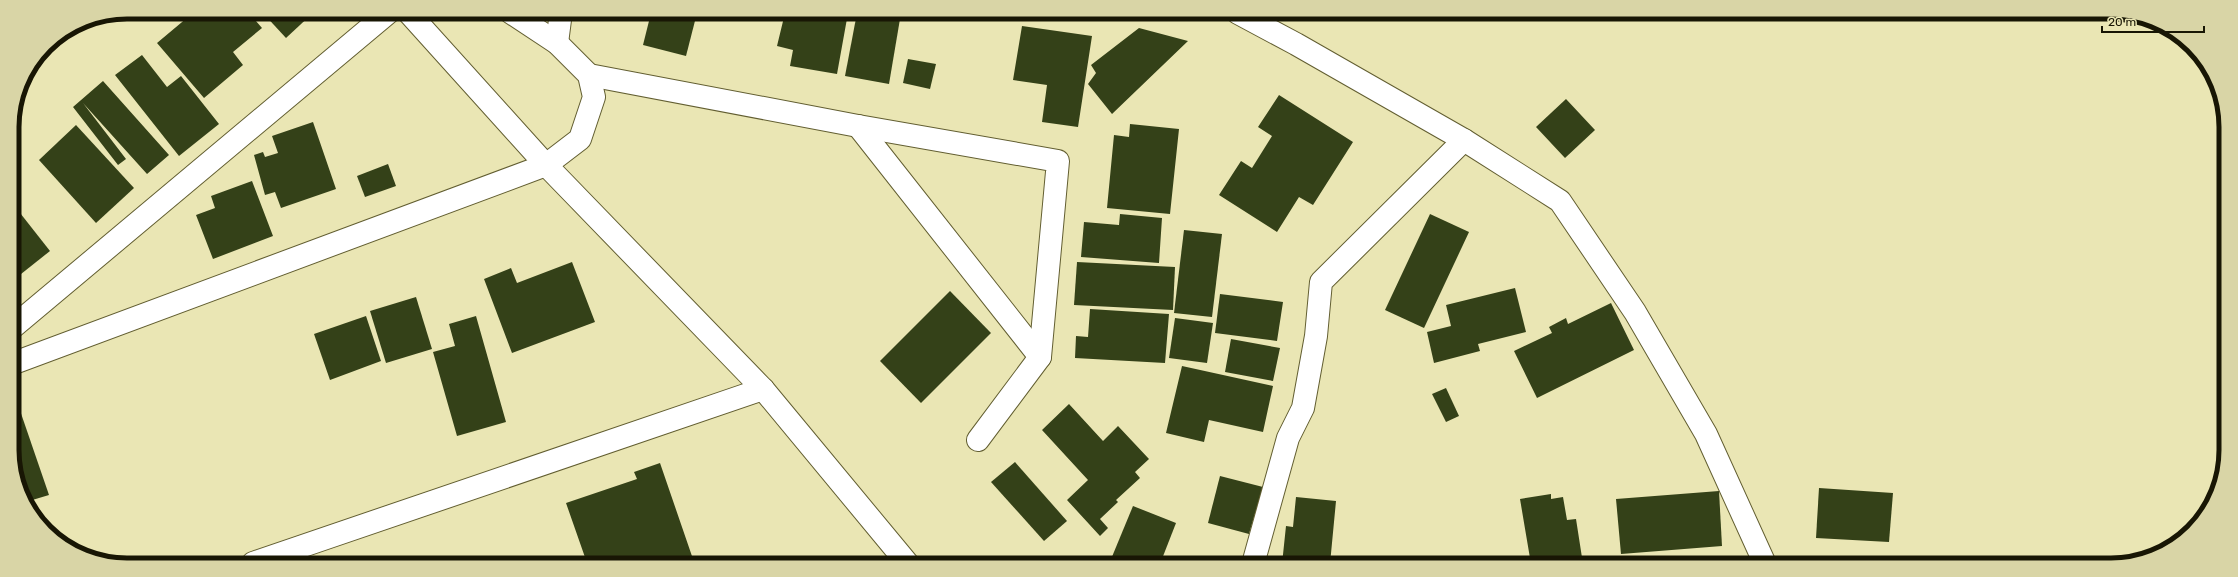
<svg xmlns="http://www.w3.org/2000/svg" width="2238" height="577" viewBox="0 0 2238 577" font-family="Rubik,sans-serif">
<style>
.building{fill:#344118}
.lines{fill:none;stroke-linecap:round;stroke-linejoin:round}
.minor-casing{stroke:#625e31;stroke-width:24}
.tertiary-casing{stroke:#625e31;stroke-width:24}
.minor{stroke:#fff;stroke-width:22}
.tertiary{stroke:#fff;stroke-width:22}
.rim{fill:none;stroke:#181604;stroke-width:5}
</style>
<rect width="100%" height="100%" fill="#eae6b4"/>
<!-- building -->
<g class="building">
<polygon points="194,12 199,12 206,21 217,12 248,12 262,28 233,52 243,65 204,98 157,43"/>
<polygon points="262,12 314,12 286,38"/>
<polygon points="651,13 697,13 686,56 643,45"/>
<polygon points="785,13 848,13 837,74 790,66 793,50 777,46"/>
<polygon points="857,13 901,13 889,84 845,76"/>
<polygon points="1022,26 1092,36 1078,127 1042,122 1047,85 1013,80"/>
<polygon points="1139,28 1188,41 1112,114 1088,84 1096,73 1091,65"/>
<polygon points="142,55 167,87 181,76 219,124 179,156 115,75"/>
<polygon points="908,59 936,64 930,89 903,83"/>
<polygon points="103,81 169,155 147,174 83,103 126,159 118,165 73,107"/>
<polygon points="1279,95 1353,142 1313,205 1299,197 1277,232 1219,195 1241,161 1252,168 1272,136 1258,127"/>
<polygon points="1566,99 1595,130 1565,158 1536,127"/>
<polygon points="313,122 336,189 281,208 275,192 265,195 254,155 263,152 265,157 278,153 272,136"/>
<polygon points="1130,124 1179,129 1170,214 1107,208 1114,135 1129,137"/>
<polygon points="76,125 134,188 96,223 39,160"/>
<polygon points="388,164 396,186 365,197 357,176"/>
<polygon points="252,181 273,236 213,259 196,215 215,208 211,196"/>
<polygon points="13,204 50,251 16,278 13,275"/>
<polygon points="1120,214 1162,218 1159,263 1081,257 1084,222 1119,225"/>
<polygon points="1430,214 1469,232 1424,328 1385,310"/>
<polygon points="1184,230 1222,234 1212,317 1174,313"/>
<polygon points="572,262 595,322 512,353 484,279 511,268 517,283"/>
<polygon points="1077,262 1175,267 1173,310 1074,305"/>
<polygon points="13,284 20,292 13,297"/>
<polygon points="1515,288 1526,332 1478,344 1480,351 1434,363 1427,332 1451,326 1446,305"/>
<polygon points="950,291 991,333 921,403 880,361"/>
<polygon points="1220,294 1283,302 1277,341 1215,333"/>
<polygon points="416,297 432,349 386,363 370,311"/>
<polygon points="1611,303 1634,350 1537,398 1514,351 1552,333 1549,327 1566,318 1568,324"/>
<polygon points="1090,309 1169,314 1165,363 1075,358 1076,336 1088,337"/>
<polygon points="366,316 381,361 330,380 314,334"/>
<polygon points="476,316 506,422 457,436 433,352 455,346 449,324"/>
<polygon points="1175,318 1213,323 1207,363 1169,358"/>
<polygon points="1231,339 1280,348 1273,381 1225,372"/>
<polygon points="1182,366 1273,386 1263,432 1209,420 1204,442 1166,433"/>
<polygon points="1446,388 1459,416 1446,422 1432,394"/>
<polygon points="14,393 49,495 29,501 14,473"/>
<polygon points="1069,404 1103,441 1118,426 1149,459 1135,472 1140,478 1116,500 1118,502 1100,519 1108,528 1100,536 1067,500 1088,480 1042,430"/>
<polygon points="1015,462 1067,521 1044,541 991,482"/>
<polygon points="660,463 694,562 587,563 566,503 637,479 634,472"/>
<polygon points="1220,476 1263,487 1249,534 1208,523"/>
<polygon points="1819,488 1893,493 1889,542 1816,538"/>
<polygon points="1719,491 1722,546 1621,554 1616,499"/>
<polygon points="1551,494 1551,499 1563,497 1567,520 1576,519 1583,564 1531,564 1520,499"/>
<polygon points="1296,497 1336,501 1330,564 1282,564 1286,526 1293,527"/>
<polygon points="1133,506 1176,523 1160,564 1109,564"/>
</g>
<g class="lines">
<defs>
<g id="minor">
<polyline points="408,12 546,165 763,389 908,564"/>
<polyline points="557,43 561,12"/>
<polyline points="589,75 858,126 1058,161 1040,357 978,440"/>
<polyline points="858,126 1040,357"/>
<polyline points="13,327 389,12"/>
<polyline points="14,363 546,165 580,139 594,97 589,75 557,43 510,12"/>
<polyline points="253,563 763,389"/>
<polyline points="1253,564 1288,438 1303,408 1316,336 1321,282 1464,140"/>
</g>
<polyline id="tertiary" points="1238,13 1296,44 1464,140 1560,201 1635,312 1706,434 1765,564"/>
</defs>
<!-- minor casing -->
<use href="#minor" class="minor-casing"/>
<!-- tertiary casing -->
<use href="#tertiary" class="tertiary-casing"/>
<!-- minor -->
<use href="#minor" class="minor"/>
<!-- tertiary -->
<use href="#tertiary" class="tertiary"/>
</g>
<!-- crop -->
<path d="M0 0H2238V577H0ZM127 19H2111A108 108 0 0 1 2219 127V450A108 108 0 0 1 2111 558H127A108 108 0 0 1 19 450V127A108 108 0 0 1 127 19Z" fill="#d9d5a6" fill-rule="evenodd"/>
<path class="rim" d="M127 19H2111A108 108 0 0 1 2219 127V450A108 108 0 0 1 2111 558H127A108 108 0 0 1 19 450V127A108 108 0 0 1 127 19Z"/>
<!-- scale -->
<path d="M2102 26v6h102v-6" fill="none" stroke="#181604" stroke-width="2"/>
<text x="2108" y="26" font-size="12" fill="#181604" stroke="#eae6b4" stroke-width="3" paint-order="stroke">20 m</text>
</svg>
